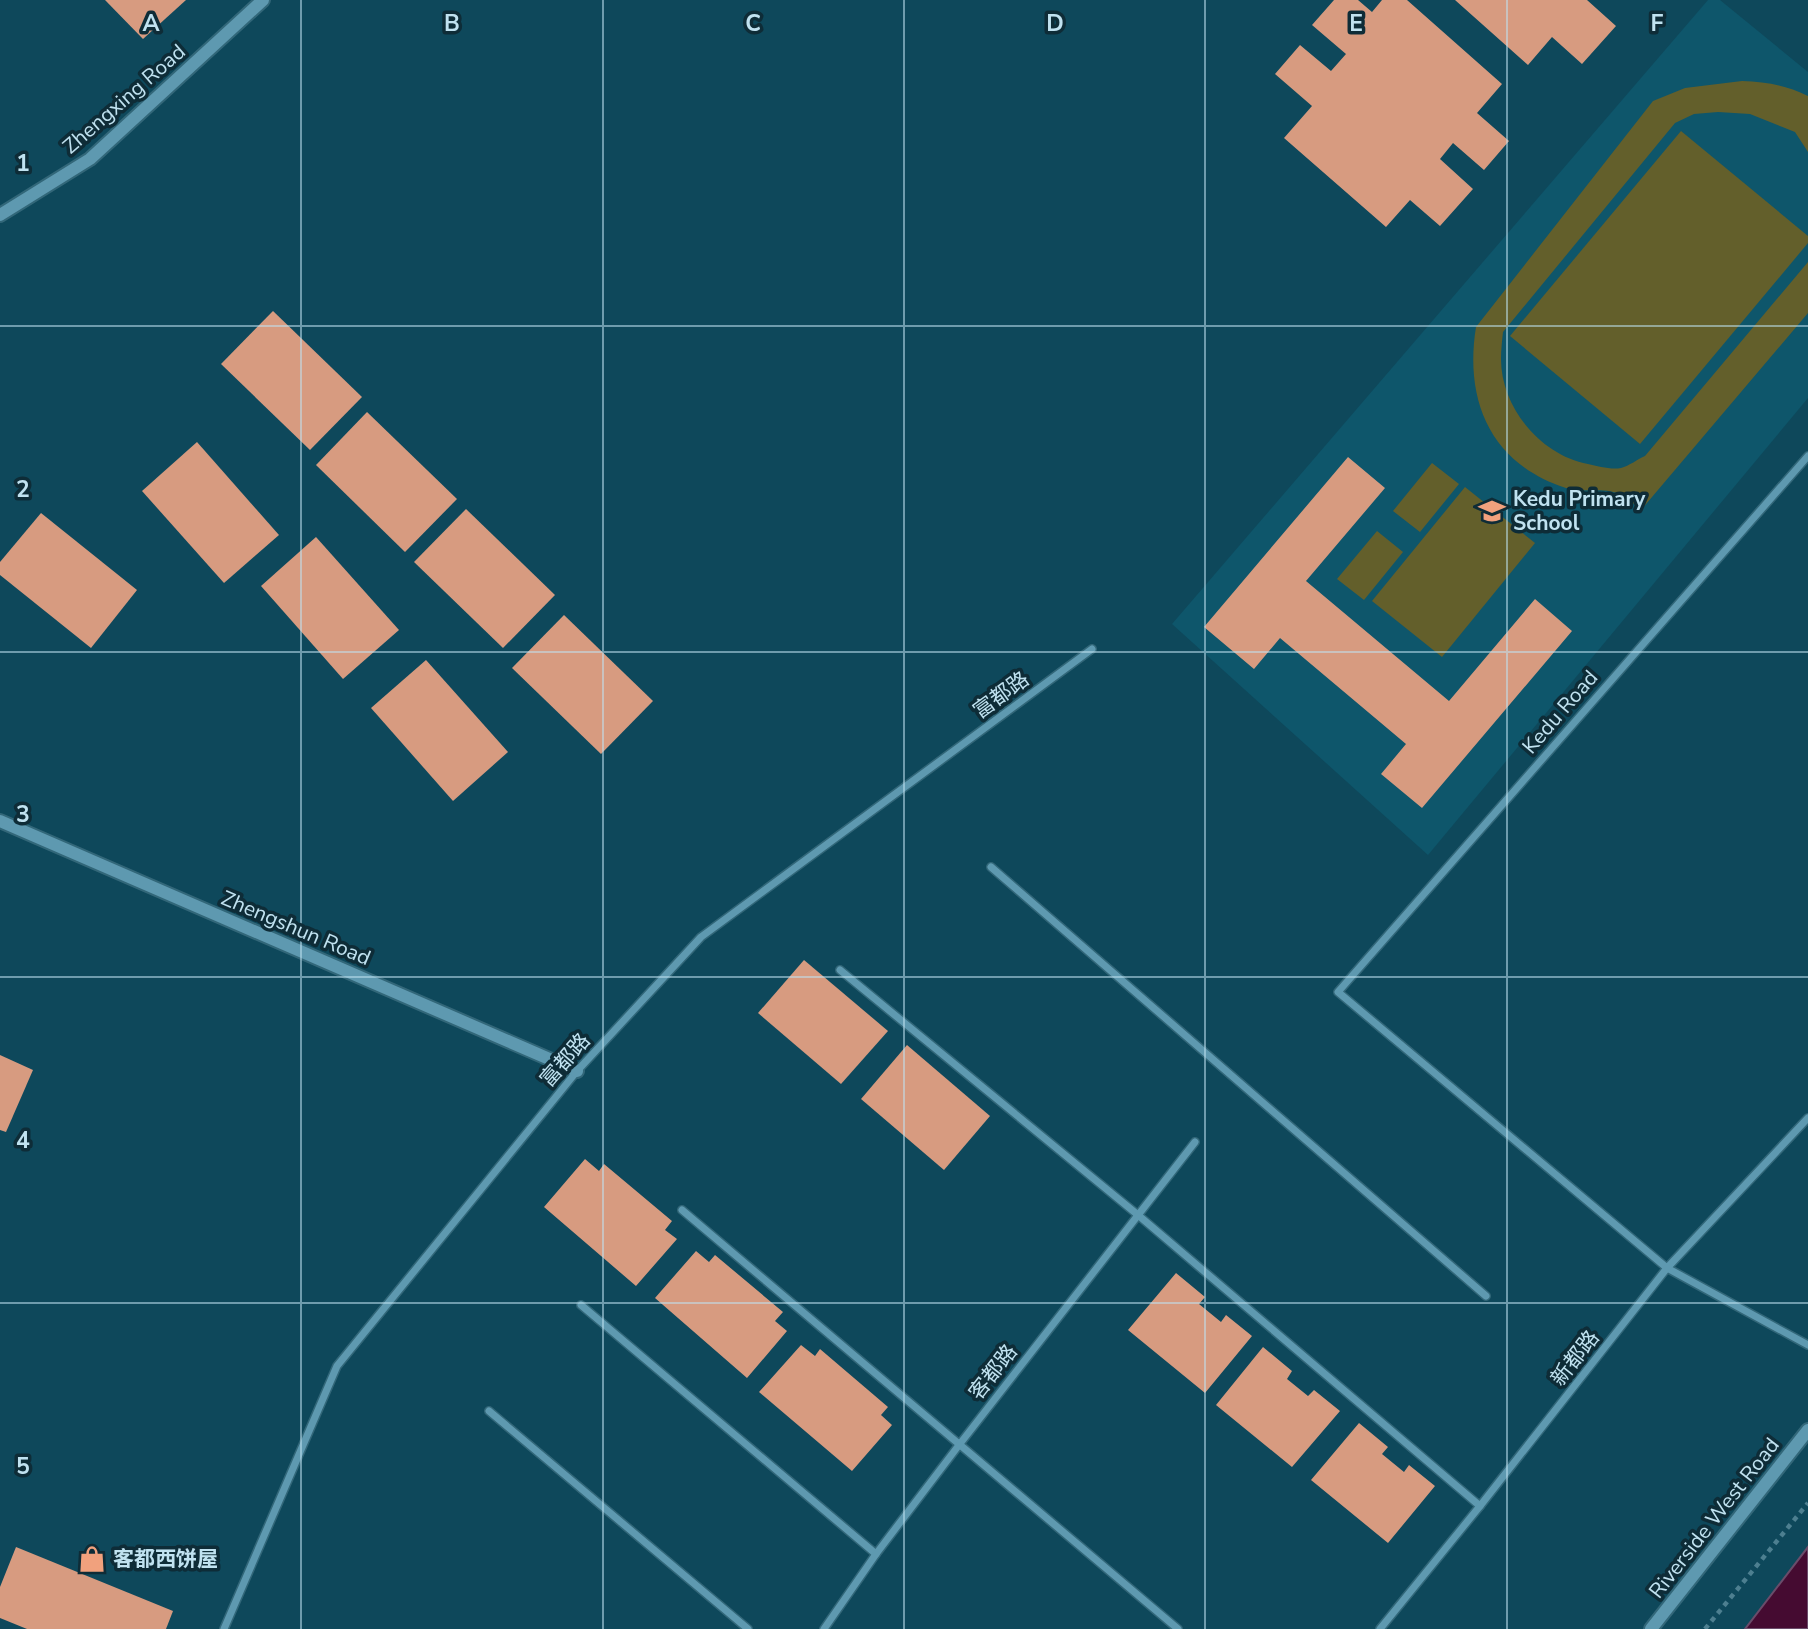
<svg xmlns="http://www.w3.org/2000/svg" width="1808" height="1629" viewBox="0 0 1808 1629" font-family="'Nunito Sans','Noto Sans SC',sans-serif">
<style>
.built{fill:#0e566b}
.green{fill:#635f2b}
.water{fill:#450b31;stroke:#6a4c6a;stroke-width:2}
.building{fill:#d79b80}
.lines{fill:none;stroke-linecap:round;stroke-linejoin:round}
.minor-casing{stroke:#326779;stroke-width:10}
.tertiary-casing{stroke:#326779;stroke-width:16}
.path{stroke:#4d7f90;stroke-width:4.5;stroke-dasharray:5 5;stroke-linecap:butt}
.minor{stroke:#5e99b0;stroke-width:7}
.tertiary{stroke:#5e99b0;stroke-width:12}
.grid{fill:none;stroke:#c0e2f0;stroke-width:2;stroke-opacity:0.55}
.labels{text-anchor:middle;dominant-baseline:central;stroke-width:7;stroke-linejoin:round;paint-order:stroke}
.street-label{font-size:21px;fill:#c0e2f0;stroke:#0e2c37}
.poi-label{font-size:21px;font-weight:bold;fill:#c0e2f0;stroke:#0e2c37;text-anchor:start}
.grid-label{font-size:23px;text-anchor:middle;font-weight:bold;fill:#c0e2f0;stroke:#0e2c37;stroke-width:7;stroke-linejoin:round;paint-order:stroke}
</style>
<rect width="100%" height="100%" fill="#0e485b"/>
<!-- built -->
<polygon class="built" points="1708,0 1720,0 1808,72 1808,398 1428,855 1172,624"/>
<!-- green -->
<g class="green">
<path d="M1742 81C1767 82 1786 85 1808 96V152L1795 132 1750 114 1718 112 1694 114 1675 123 1503 332C1502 341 1501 350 1501 359 1501 408 1541 455 1588 464 1598 466 1611 470 1621 468 1629 466 1638 459 1645 456L1808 262V313L1641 510C1635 505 1627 497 1619 494 1604 487 1583 493 1566 488 1491 464 1464 401 1476 327L1653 101 1685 88Z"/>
<polygon points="1681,131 1808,236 1808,243 1640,444 1510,336"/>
<polygon points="1432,463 1459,484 1420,532 1393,511"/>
<polygon points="1465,487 1535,543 1442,657 1372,601"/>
<polygon points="1377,531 1403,552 1364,600 1337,579"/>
</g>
<!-- water -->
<polygon class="water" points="1808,1547 1808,1629 1745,1629"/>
<!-- building -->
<g class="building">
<polygon points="105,0 186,0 143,39"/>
<polygon points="1334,0 1358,0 1372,12 1382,0 1407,0 1502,84 1477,113 1509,141 1484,170 1453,143 1440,159 1473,189 1440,226 1410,200 1386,227 1284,138 1312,106 1275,74 1300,45 1331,71 1346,54 1312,25"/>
<polygon points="1455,0 1587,0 1616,26 1582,64 1552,37 1528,65"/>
<polygon points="273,311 362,397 310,450 221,364"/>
<polygon points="367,412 457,499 405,552 316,465"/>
<polygon points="197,442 279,535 224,583 142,491"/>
<polygon points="1348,457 1385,488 1306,581 1449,701 1535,599 1572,631 1422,808 1381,774 1406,744 1280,638 1254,669 1204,627"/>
<polygon points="466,509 555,595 503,648 414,562"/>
<polygon points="41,513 137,590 91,648 0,575 0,562"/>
<polygon points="316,537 399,630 343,679 261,586"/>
<polygon points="564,615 653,701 601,754 512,668"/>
<polygon points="426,660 508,752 453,801 371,708"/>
<polygon points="804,960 888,1031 841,1084 758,1013"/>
<polygon points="907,1045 990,1116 944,1170 861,1099"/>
<polygon points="0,1055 33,1070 6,1132 0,1130"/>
<polygon points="585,1159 599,1171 604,1164 672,1221 665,1230 677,1239 636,1286 544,1207"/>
<polygon points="696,1251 709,1262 715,1255 783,1312 775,1321 787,1331 747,1378 655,1298"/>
<polygon points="1176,1273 1205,1297 1199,1304 1221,1322 1226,1315 1252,1336 1205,1393 1128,1330"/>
<polygon points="801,1345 815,1356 820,1349 888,1407 881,1415 892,1425 852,1471 759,1392"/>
<polygon points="1263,1347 1292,1371 1287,1379 1308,1396 1314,1390 1340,1411 1292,1467 1216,1405"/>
<polygon points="1359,1423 1388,1447 1382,1454 1404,1472 1409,1465 1435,1486 1388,1543 1311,1480"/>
<polygon points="16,1547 173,1611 166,1629 27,1629 0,1618 0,1587"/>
</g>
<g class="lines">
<defs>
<g id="minor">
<polyline points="1808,456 1338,992 1667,1268 1808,1345"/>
<polyline points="991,867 1486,1296"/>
<polyline points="840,970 1138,1215 1480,1506"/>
<polyline points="682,1210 1178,1629"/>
<polyline points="581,1305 876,1554"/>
<polyline points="489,1411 748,1629"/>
<polyline points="224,1629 337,1366 577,1071 701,937 1092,649"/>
<polyline points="824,1629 876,1554 959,1445 1195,1142"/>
<polyline points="1380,1629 1480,1506 1667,1268 1808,1118"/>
</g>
<g id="tertiary">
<polyline points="0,215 90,159 263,0"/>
<polyline points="0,821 577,1071"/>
<polyline points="1651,1629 1808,1430"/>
</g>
</defs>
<!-- minor casing -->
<use href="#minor" class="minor-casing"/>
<!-- tertiary casing -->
<use href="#tertiary" class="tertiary-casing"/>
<!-- path -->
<polyline class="path" points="1705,1629 1808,1503"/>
<!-- minor -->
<use href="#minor" class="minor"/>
<!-- tertiary -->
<use href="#tertiary" class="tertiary"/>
</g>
<!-- grid -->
<path class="grid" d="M301 0V1629M603 0V1629M904 0V1629M1205 0V1629M1507 0V1629M0 326H1808M0 652H1808M0 977H1808M0 1303H1808"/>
<!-- icons -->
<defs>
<symbol id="school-bare" viewBox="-9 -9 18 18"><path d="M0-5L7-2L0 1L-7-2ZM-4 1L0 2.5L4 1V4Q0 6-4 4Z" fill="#f1a17d" stroke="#0e2c37" stroke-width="2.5" paint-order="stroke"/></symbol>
<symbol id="shop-bare" viewBox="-9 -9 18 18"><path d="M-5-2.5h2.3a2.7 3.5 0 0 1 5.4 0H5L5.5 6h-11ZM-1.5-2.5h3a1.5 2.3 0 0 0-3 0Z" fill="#f1a17d" stroke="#0e2c37" stroke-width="2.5" paint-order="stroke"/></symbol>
</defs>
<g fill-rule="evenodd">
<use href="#school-bare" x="1473" y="492" width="38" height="38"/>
<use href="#shop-bare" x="73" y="1540" width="38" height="38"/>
</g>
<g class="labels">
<!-- street labels -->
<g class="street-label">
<text transform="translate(124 99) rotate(-41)">Zhengxing Road</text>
<text transform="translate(1001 695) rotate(-36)">富都路</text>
<text transform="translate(1560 712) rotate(-49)">Kedu Road</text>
<text transform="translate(296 928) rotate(23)">Zhengshun Road</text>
<text transform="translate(565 1060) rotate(-49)">富都路</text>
<text transform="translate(1575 1358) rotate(-52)">新都路</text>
<text transform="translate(993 1372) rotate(-52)">客都路</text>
<text transform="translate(1714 1518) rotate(-52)">Riverside West Road</text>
</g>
<!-- poi labels -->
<g class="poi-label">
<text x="1513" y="499">Kedu Primary<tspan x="1513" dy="24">School</tspan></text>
<text x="113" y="1559">客都西饼屋</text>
</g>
</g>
<g class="grid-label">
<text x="151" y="31">A</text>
<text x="452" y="31">B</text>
<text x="753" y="31">C</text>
<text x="1055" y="31">D</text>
<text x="1356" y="31">E</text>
<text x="1657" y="31">F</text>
<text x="23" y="171">1</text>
<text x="23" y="497">2</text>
<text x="23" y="822">3</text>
<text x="23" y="1148">4</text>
<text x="23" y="1474">5</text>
</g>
</svg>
